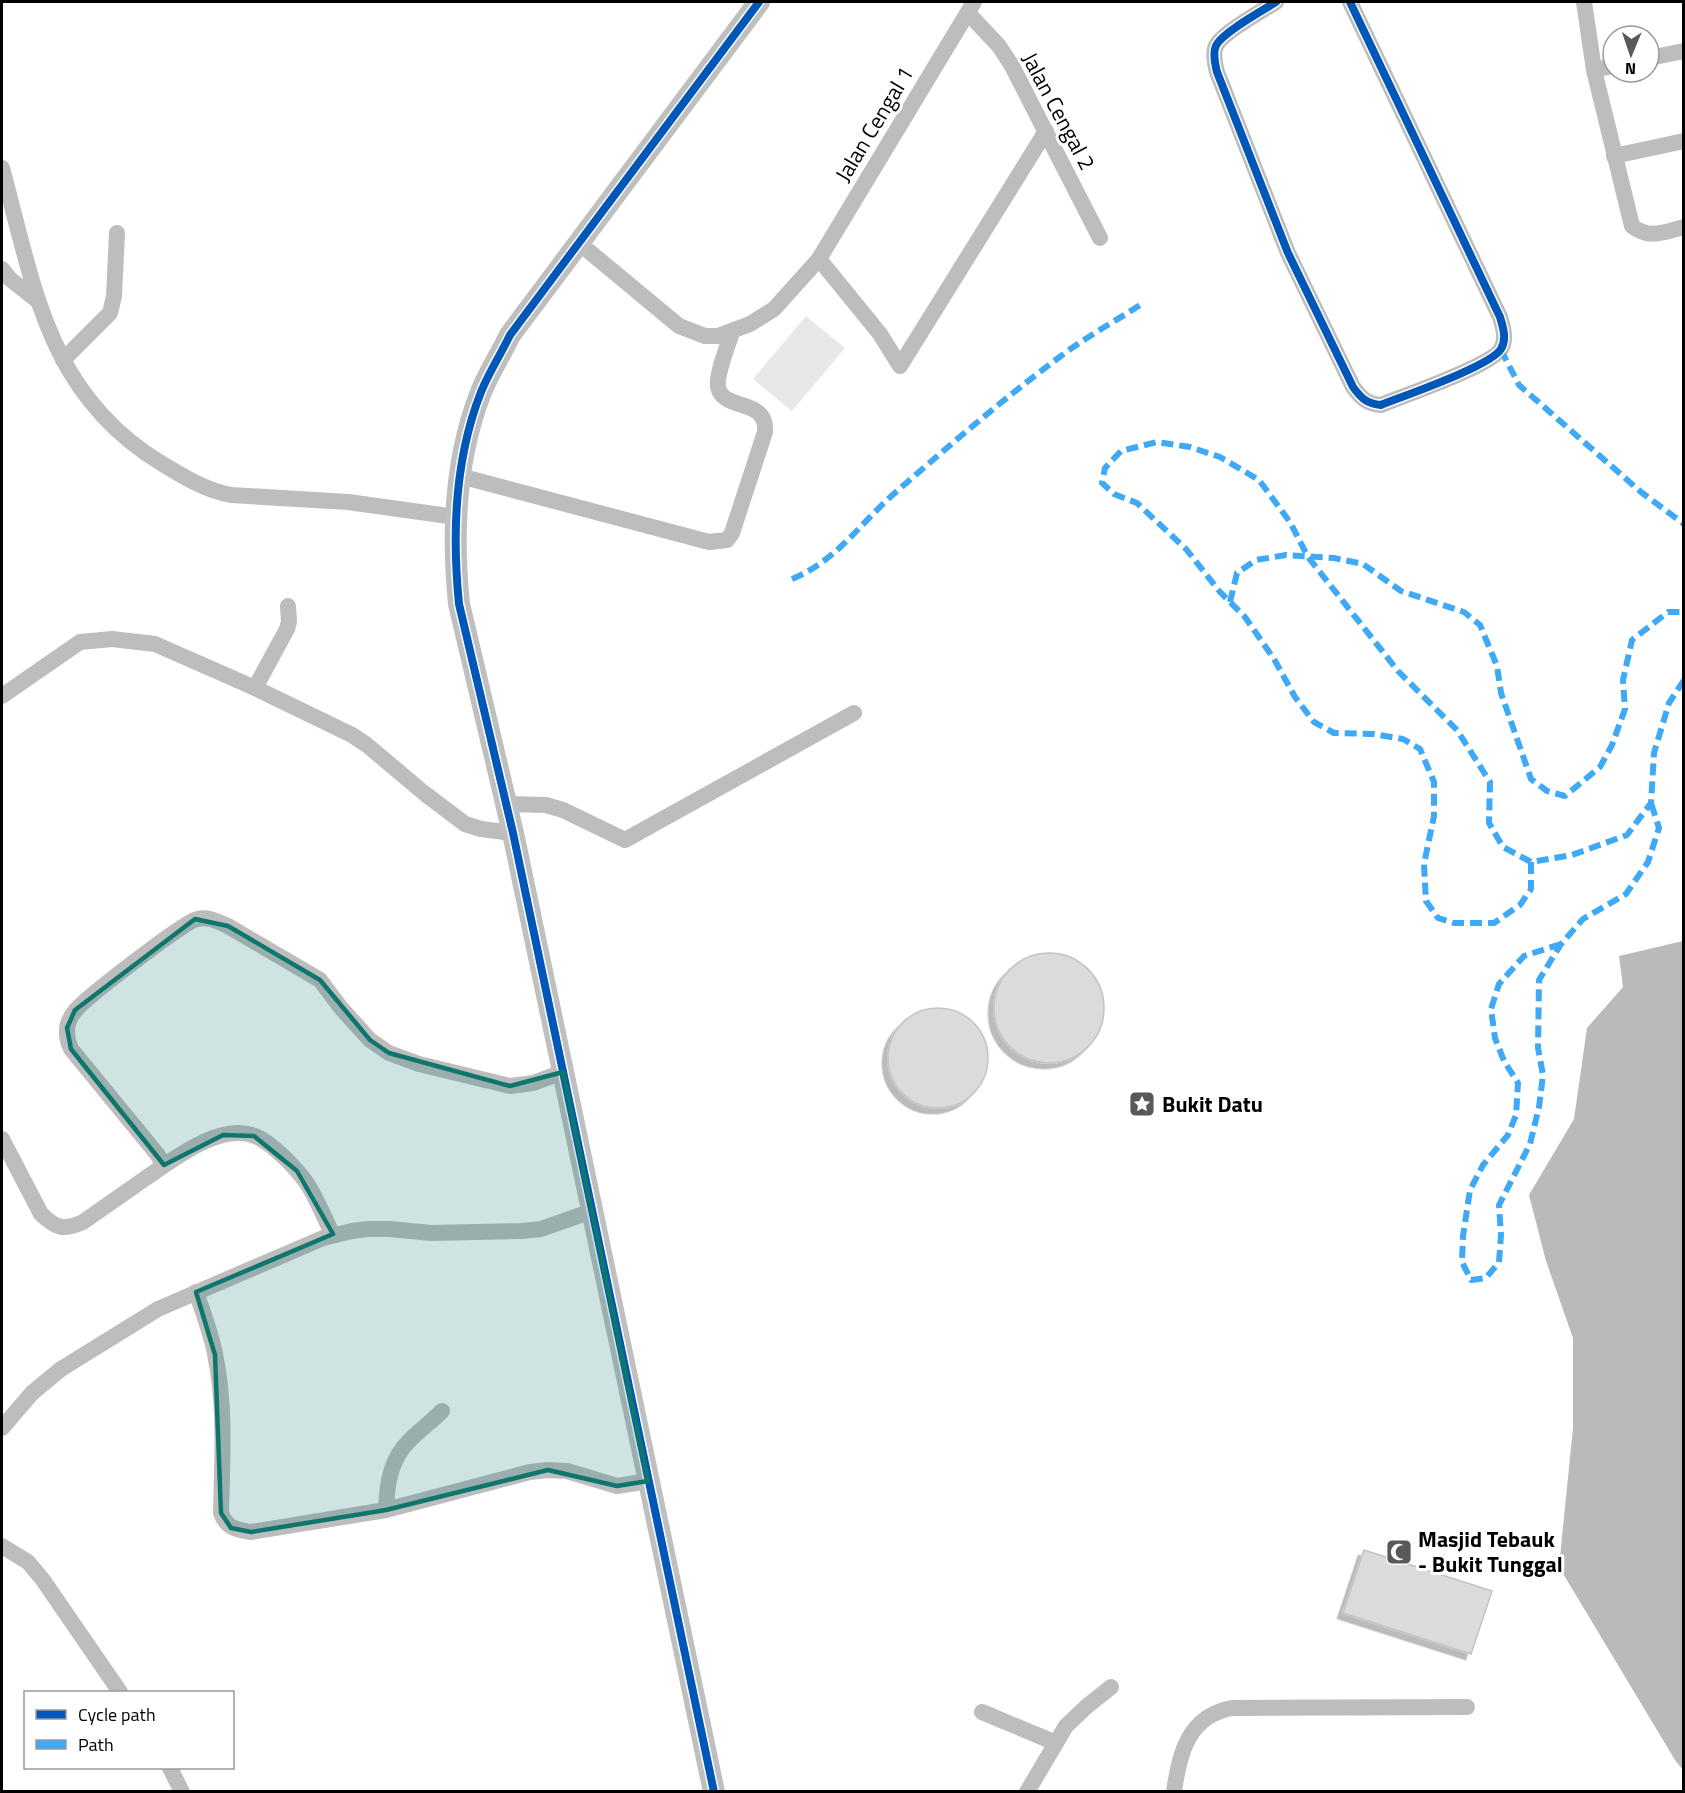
<svg xmlns="http://www.w3.org/2000/svg" width="1685" height="1793" viewBox="0 0 1685 1793" font-family="'Titillium Web',sans-serif">
<style>
.green{fill:#e8e8e8}
.water{fill:#bababa}
.building{fill:#dbdbdb;stroke:#c3c3c3;stroke-width:1.5;filter:url(#shadow)}
.lines{fill:none;stroke-linecap:round;stroke-linejoin:round}
.street{stroke:#bdbdbd;stroke-width:16}
.secondary{stroke:#bfbfbf;stroke-width:22}
.quiet{stroke:#3fa9f5;stroke-width:6;stroke-dasharray:12 6;stroke-linecap:butt}
.cycleway-casing{stroke:#fff;stroke-width:11}
.cycleway{stroke:#0057b8;stroke-width:8}
.marked{fill:#0f766e;fill-opacity:0.2;stroke:#0f766e;stroke-width:4.5;stroke-linejoin:round}
.labels{text-anchor:middle;dominant-baseline:central;stroke-width:6;stroke-linejoin:round;paint-order:stroke}
.street-label{font-size:22px;fill:#000;stroke:#fff}
.poi-label{font-size:22px;font-weight:bold;fill:#000;stroke:#fff;text-anchor:start}
</style>
<defs>
<filter id="shadow"><feDropShadow dx="-5.5" dy="5.5" stdDeviation="0" flood-color="#0004"/></filter>
</defs>
<rect width="100%" height="100%" fill="#fff"/>
<!-- green -->
<polygon class="green" points="806,316 845,348 792,411 753,379"/>
<!-- water -->
<polygon class="water" points="1683,941 1684,941 1683,1770 1675,1760 1559,1567 1573,1428 1573,1338 1546,1261 1529,1195 1574,1119 1587,1028 1623,987 1619,956"/>
<!-- building -->
<g class="building">
<circle cx="1049" cy="1008" r="55"/>
<circle cx="938" cy="1058" r="50"/>
<polygon points="1364,1550 1492,1591 1471,1654 1343,1613"/>
</g>
<g class="lines">
<!-- street -->
<g class="street">
<path d="M1276 2C1262 11 1225 31 1217 44 1212 51 1215 64 1217 72L1288 253 1353 387C1361 398 1367 404 1381 405 1403 396 1491 366 1501 349 1507 339 1503 327 1500 317L1350 2"/>
<path d="M1584 2 1594 70 1632 226C1650 240 1664 232 1684 227"/>
<polyline points="968,13 999,46 1012,66 1100,238"/>
<polyline points="1649,58 1684,51"/>
<polyline points="1594,70 1613,66"/>
<polyline points="1614,156 1684,141"/>
<path d="M2 168C34 285 47 394 161 463 184 477 205 490 231 495L348 502 456 517"/>
<polyline points="579,243 679,326 705,336 718,336 750,324 774,309 819,259 974,2"/>
<polyline points="819,259 880,334 900,366 1046,131"/>
<polyline points="2,269 10,279 38,301"/>
<polyline points="63,360 110,313 114,296 117,233"/>
<path d="M460 476 709 542 727 540 732 533 765 432C768 397 723 412 718 387 716 374 728 346 732 332"/>
<polyline points="255,688 287,629 289,622 288,606"/>
<polyline points="2,696 80,642 112,639 155,644 255,688 352,735 367,745 424,793 465,824 481,829 513,833"/>
<polyline points="506,804 546,805 563,810 625,840 854,713"/>
<path d="M2 1139 41 1214C56 1228 63 1231 83 1222 103 1208 123 1194 143 1180 171 1161 219 1122 255 1136 272 1143 295 1167 306 1182 317 1198 324 1218 333 1235"/>
<path d="M164 1165 157 1154 71 1049C65 1036 65 1023 75 1011 85 998 184 922 197 919 208 916 219 922 228 926L320 980 341 1008 370 1040 389 1053 419 1064 510 1086 533 1083 563 1072"/>
<path d="M196 1292C203 1312 211 1333 215 1354 226 1406 222 1461 221 1513 226 1528 237 1530 251 1532L386 1510 530 1472 548 1470 567 1471 617 1486 648 1481"/>
<polyline points="2,1428 32,1393 61,1369 158,1309 323,1238 352,1231 368,1229 390,1229 431,1233 521,1231 541,1229 592,1211"/>
<path d="M386 1510C387 1484 390 1459 410 1440 420 1430 432 1421 442 1411"/>
<polyline points="2,1546 28,1562 43,1580 120,1692"/>
<polyline points="982,1712 1056,1743"/>
<polyline points="170,1768 182,1792"/>
<polyline points="1027,1792 1066,1726 1086,1707 1111,1687"/>
<path d="M1174 1792C1179 1754 1188 1716 1232 1708L1467 1707"/>
</g>
<!-- secondary -->
<path class="secondary" d="M714 1792 513 833 459 604C452 534 455 458 481 392 489 372 501 354 510 335L759 2"/>
<!-- quiet -->
<g class="quiet">
<polyline points="1501,350 1519,385 1641,492 1684,524"/>
<path d="M792 579C838 560 860 523 896 492 952 443 1009 394 1069 350 1093 333 1119 319 1143 303"/>
<polyline points="1230,602 1237,573 1256,560 1286,555 1334,558 1363,564 1401,591 1464,612 1480,625 1497,666 1501,693 1531,779 1547,791 1565,796 1600,767 1612,745 1625,709 1623,680 1632,640 1668,612 1684,612"/>
<polyline points="1531,862 1531,889 1520,905 1494,923 1454,923 1438,918 1426,901 1424,864 1434,816 1434,782 1420,749 1403,739 1373,734 1334,733 1314,722 1295,697 1274,659 1245,617 1220,592 1186,549 1137,503 1114,494 1102,483 1105,468 1121,451 1157,442 1190,447 1220,457 1259,480 1290,522 1308,557 1398,671 1457,730 1490,782 1489,823 1503,847 1531,862 1572,855 1627,835 1651,803 1654,753 1669,703 1684,680"/>
<polyline points="1561,944 1524,956 1499,984 1491,1009 1495,1038 1504,1061 1518,1083 1516,1115 1508,1135 1483,1165 1470,1190 1463,1236 1462,1262 1471,1280 1486,1278 1499,1262 1501,1235 1499,1205 1530,1144 1539,1107 1543,1075 1538,1048 1539,980 1561,944 1583,919 1626,894 1648,862 1659,828 1651,803"/>
</g>
<defs>
<g id="cycleway">
<path d="M1276 2C1262 11 1225 31 1217 44 1212 51 1215 64 1217 72L1288 253 1353 387C1361 398 1367 404 1381 405 1403 396 1491 366 1501 349 1507 339 1503 327 1500 317L1350 2"/>
<path d="M714 1792 513 833 459 604C452 534 455 458 481 392 489 372 501 354 510 335L759 2"/>
</g>
</defs>
<!-- cycleway casing -->
<use href="#cycleway" class="cycleway-casing"/>
<!-- cycleway -->
<use href="#cycleway" class="cycleway"/>
</g>
<!-- marked area -->
<path class="marked" d="M195 919 228 926 320 980 370 1040 389 1053 510 1086 563 1072 648 1481 617 1486 548 1470 386 1510 251 1532 231 1528 221 1513 215 1355 196 1292 333 1234 297 1171 254 1136 223 1135 164 1165 71 1049 67 1028 75 1010Z"/>
<!-- icons -->
<defs>
<symbol id="sight-square" viewBox="-11 -11 22 22"><rect x="-9" y="-9" width="18" height="18" rx="4" fill="#595959" stroke="#fff"/><path d="M0-6L1.8-2.2L6-1.7L2.9 1.2L3.7 5.4L0 3.3L-3.7 5.4L-2.9 1.2L-6-1.7L-1.8-2.2Z" fill="#fff"/></symbol>
<symbol id="mosque-square" viewBox="-11 -11 22 22"><rect x="-9" y="-9" width="18" height="18" rx="4" fill="#595959" stroke="#fff"/><path d="M3.5-4.9A6 6 0 1 0 3.5 4.9A5 5 0 1 1 3.5-4.9Z" fill="#fff"/></symbol>
</defs>
<g fill-rule="evenodd">
<use href="#sight-square" x="1127" y="1089" width="30" height="30"/>
<use href="#mosque-square" x="1384" y="1537" width="30" height="30"/>
</g>
<g class="labels">
<!-- street labels -->
<g class="street-label">
<text transform="translate(1059 111) rotate(62)">Jalan Cengal 2</text>
<text transform="translate(874 124) rotate(-59)">Jalan Cengal 1</text>
</g>
<!-- poi labels -->
<g class="poi-label">
<text x="1162" y="1104">Bukit Datu</text>
<text x="1418" y="1539">Masjid Tebauk<tspan x="1418" dy="25">- Bukit Tunggal</tspan></text>
</g>
</g>
<!-- border -->
<rect width="1685" height="1793" fill="none" stroke="#000000" stroke-width="6"/>
<!-- legend -->
<rect x="24" y="1691" width="210" height="78" fill="#ffffff" stroke="#999999" stroke-width="1.5"/>
<rect x="36" y="1710" width="30" height="9" fill="#0057b8" stroke="#999999" stroke-width="1.5"/>
<text x="78" y="1721" font-size="18" fill="#000000">Cycle path</text>
<rect x="36" y="1740" width="30" height="9" fill="#3fa9f5" stroke="#999999" stroke-width="1.5"/>
<text x="78" y="1751" font-size="18" fill="#000000">Path</text>
<!-- north arrow -->
<g transform="translate(1631 54) rotate(182)"><circle r="28" fill="#ffffff" stroke="#999999" stroke-width="1.5"/>
<path d="M0-4.5L10 22L0 15L-10 22Z" fill="#595959"/>
<text y="-9" font-size="16" font-weight="bold" text-anchor="middle" fill="#000000">N</text>
</g>
</svg>
